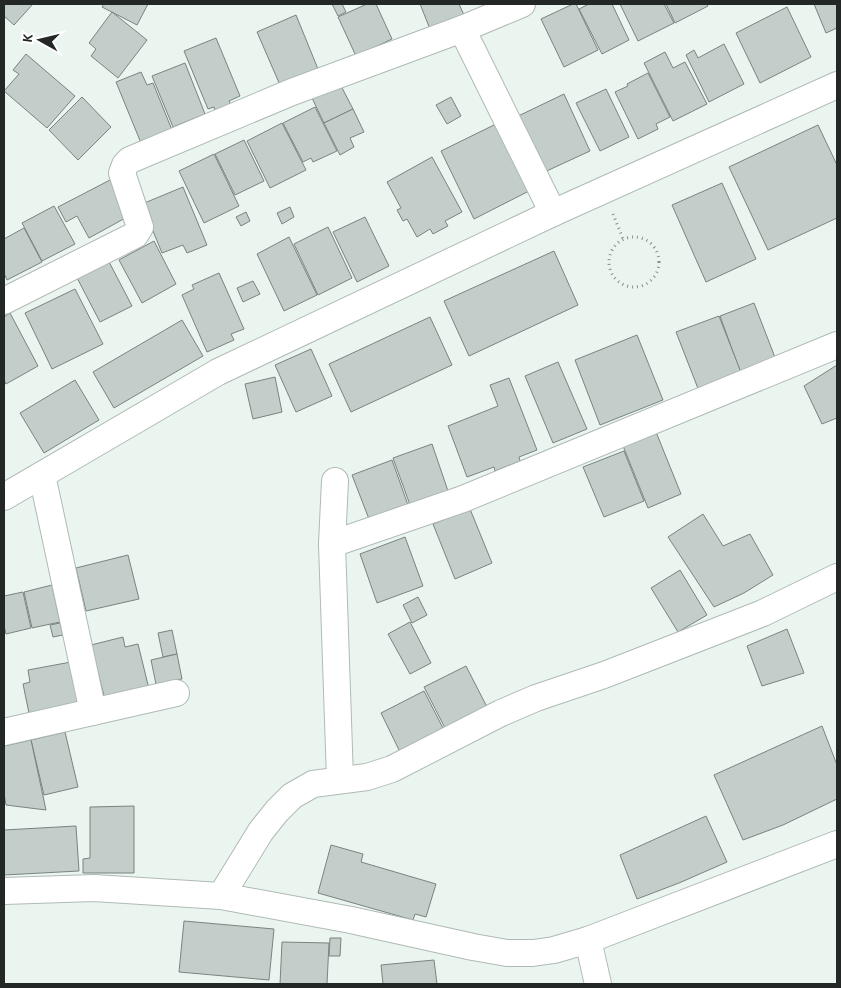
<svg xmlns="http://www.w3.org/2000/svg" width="841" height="988" viewBox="0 0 841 988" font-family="'Alegreya Sans',sans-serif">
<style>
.building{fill:#c3cdc9;stroke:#7a837f}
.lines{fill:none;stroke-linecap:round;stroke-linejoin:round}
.minor-casing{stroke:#b0bab5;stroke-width:28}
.path{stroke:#878e8b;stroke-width:3;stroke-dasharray:1 4;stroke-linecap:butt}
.minor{stroke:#fff;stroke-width:26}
</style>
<rect width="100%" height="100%" fill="#eaf5f0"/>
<!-- building -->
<g class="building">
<polygon points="4,4 33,4 14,25 4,16"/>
<polygon points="104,4 148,4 137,25 102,7"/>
<polygon points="332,4 342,4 346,12 338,16"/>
<polygon points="367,4 376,4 392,39 356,56 338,17"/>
<polygon points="420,4 459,4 464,15 430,29"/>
<polygon points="573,4 576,4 598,50 564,67 541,19"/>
<polygon points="589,4 612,4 629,40 602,54 579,9"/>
<polygon points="620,4 664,4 674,23 638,41"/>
<polygon points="666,4 707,4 708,6 675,23"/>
<polygon points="814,4 837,4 837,28 826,33"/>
<polygon points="787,7 811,57 760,83 736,33"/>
<polygon points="112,12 147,40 118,78 91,56 96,49 89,43"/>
<polygon points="296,15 318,69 280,85 257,32"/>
<polygon points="216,38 240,96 229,101 231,105 215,111 214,107 208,109 184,51"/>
<polygon points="724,44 744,84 709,102 686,55 694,50 698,58"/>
<polygon points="665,52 673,68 685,62 707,104 673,121 644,63"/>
<polygon points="26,54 75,96 47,128 4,91 19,74 13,70"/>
<polygon points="185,63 205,114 173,127 152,76"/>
<polygon points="141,72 147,85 153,83 172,130 141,143 116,82"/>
<polygon points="648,73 670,117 656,124 658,129 638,139 615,92 628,86 627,84"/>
<polygon points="340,84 353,109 324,123 312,98"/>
<polygon points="606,89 629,137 600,151 576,103"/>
<polygon points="564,94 590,151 538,175 512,119"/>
<polygon points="82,97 111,127 78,160 49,130"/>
<polygon points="451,97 461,116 447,124 436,105"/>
<polygon points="315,107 337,151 313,162 311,158 303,162 283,123"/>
<polygon points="353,109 364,132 350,138 354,147 340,155 324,123"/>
<polygon points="282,123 306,170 270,188 247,141"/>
<polygon points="498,123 531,190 474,219 441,151"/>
<polygon points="818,125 837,165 837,218 768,250 729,167"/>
<polygon points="244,140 264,181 235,195 215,154"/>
<polygon points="214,154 239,206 204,223 179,171"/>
<polygon points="432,157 462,212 445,221 448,226 433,234 430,229 417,237 407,219 403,221 397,210 401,208 387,182"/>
<polygon points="110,180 129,216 89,238 77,216 66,222 58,207"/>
<polygon points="722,183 756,259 706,282 672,205"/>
<polygon points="183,187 207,245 187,253 183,245 162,253 142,204"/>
<polygon points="54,206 75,244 42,261 22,223"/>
<polygon points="290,207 294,217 282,224 277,213"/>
<polygon points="246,212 250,221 241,226 236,217"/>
<polygon points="365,217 389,266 357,282 333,232"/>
<polygon points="328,227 352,278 318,295 294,244"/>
<polygon points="24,228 42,262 7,280 4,273 4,239"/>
<polygon points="289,237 317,295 284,311 257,254"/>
<polygon points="154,241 176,284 142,303 119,260"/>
<polygon points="554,251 578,305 469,356 444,301"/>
<polygon points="107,258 132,306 100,322 75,274"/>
<polygon points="219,273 244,329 231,334 234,340 207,352 182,295 194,289 192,285"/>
<polygon points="253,281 260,294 243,302 237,288"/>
<polygon points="75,289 103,344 52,369 25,313"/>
<polygon points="754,303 776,360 741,374 720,316"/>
<polygon points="10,313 38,366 6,384 4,380 4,317"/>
<polygon points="719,316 742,375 699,391 676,332"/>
<polygon points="430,317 452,365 351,412 329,364"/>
<polygon points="182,320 203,356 114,408 93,372"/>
<polygon points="637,335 663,400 600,425 575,360"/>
<polygon points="311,349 332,396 296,412 275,365"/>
<polygon points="558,362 587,429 553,443 525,376"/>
<polygon points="837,365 837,418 822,424 804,386"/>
<polygon points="275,377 282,412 253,419 245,384"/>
<polygon points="509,378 537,450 519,457 520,461 495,471 494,467 467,477 448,426 498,406 490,385"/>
<polygon points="75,380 99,420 44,453 20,413"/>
<polygon points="656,432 681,494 648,508 623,446"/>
<polygon points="432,444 448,491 410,505 393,458"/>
<polygon points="624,451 644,501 604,517 583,467"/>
<polygon points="392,460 408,505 369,519 352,475"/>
<polygon points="470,509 492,563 455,579 433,524"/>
<polygon points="703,514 723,546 750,534 773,575 744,593 714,607 668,537"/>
<polygon points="405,537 423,586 377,603 360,554"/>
<polygon points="128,555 139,599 86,611 76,568"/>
<polygon points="680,570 707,615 678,632 651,588"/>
<polygon points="52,585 60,622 32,628 24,592"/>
<polygon points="23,592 31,628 6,634 4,626 4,596"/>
<polygon points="418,597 427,615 412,623 403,605"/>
<polygon points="410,622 431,663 410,674 388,634"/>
<polygon points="60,623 63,635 53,637 50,625"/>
<polygon points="787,629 804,673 762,686 747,646"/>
<polygon points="172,630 177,654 163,657 158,633"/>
<polygon points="123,637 125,647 138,644 149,689 105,700 91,645"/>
<polygon points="177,654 182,679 156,684 151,660"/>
<polygon points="71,662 79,703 29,713 23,684 30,682 28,670"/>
<polygon points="466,666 488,709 446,730 424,687"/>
<polygon points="424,691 445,732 401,754 381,713"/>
<polygon points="822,726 837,765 837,799 783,825 743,840 714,775"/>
<polygon points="65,732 78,787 44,795 31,740"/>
<polygon points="31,740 46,810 6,805 4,794 4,746"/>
<polygon points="134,806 134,873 83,873 83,859 90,858 90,807"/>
<polygon points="706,816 727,862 679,883 637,899 620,855"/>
<polygon points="76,826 79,871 4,875 4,830"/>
<polygon points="331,845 363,854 361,862 436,884 426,917 415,914 413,920 318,893"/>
<polygon points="184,921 274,929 269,980 179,972"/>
<polygon points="330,938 341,938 340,956 329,956"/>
<polygon points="282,942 329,943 327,984 280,984"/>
<polygon points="434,960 437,984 383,984 381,965"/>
</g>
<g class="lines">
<defs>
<g id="minor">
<polyline points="462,29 553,213"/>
<polyline points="4,301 135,235 140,227 122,173 125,165 130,160 292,92 462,29 522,4"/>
<polyline points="42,475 93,712"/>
<polyline points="335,481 332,544 340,779"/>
<polyline points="4,497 218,372 553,213 837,85"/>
<polyline points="332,544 463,499 837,345"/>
<polyline points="4,732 176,693"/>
<polyline points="4,891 94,888 221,896 351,920 473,947 507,953 533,953 554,950 588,940 837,844"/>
<polyline points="221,896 261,831 277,811 292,796 313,784 367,777 392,769 501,713 536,698 604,675 763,613 837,577"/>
<polyline points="588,940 598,984"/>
</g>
</defs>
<!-- minor casing -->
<use href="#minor" class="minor-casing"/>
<!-- path -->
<g class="path">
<polyline points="613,214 623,239"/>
<circle cx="634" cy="262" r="25"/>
</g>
<!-- minor -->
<use href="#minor" class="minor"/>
</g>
<!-- border -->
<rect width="841" height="988" fill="none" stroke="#232725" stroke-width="10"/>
<!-- north arrow -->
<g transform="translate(40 40) rotate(278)" stroke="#ffffff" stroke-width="4" paint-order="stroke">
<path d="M0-4L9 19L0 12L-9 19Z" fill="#232725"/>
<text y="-8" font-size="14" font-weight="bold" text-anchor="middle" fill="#232725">K</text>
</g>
</svg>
